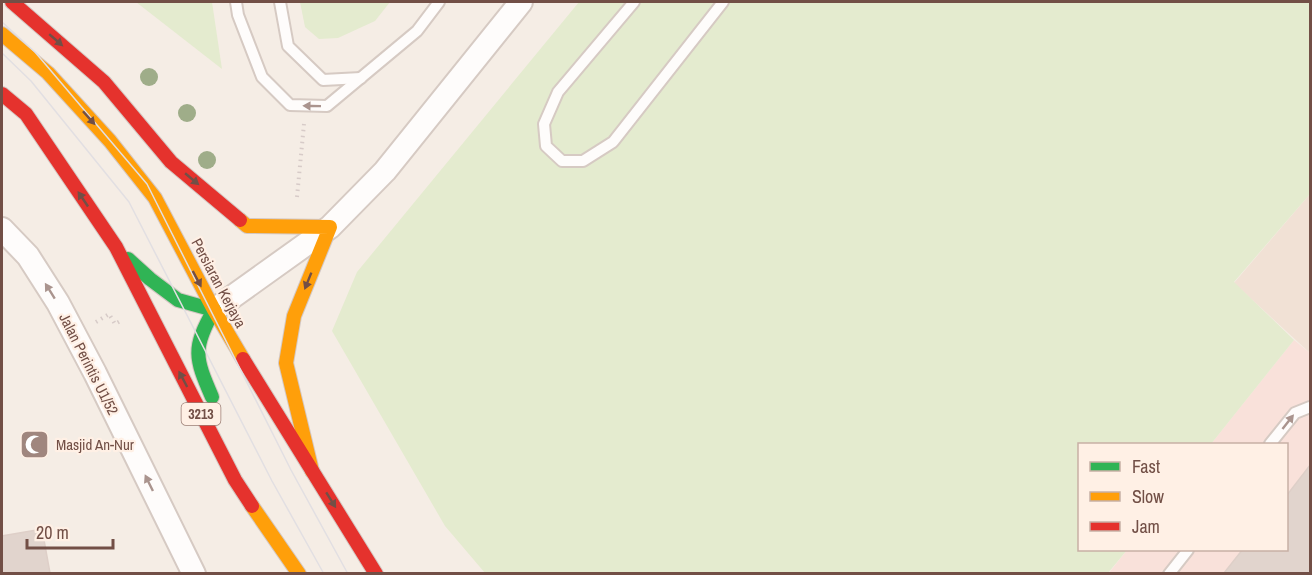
<svg xmlns="http://www.w3.org/2000/svg" width="1312" height="575" viewBox="0 0 1312 575" font-family="'Archivo Narrow',sans-serif">
<style>
.residential{fill:#f1e1d5}
.commercial{fill:#f9e1da}
.green{fill:#e4ebcf}
.building{fill:#e1d4cd;stroke:#decfc8;stroke-width:1.5}
.lines{fill:none;stroke-linecap:round;stroke-linejoin:round}
.lane-casing{stroke:#d6cac3;stroke-width:14}
.street-casing{stroke:#d6cac3;stroke-width:26}
.fast-casing{stroke:#d4c8c3;stroke-width:16}
.slow-casing{stroke:#d4c8c3;stroke-width:16}
.jam-casing{stroke:#d4c8c3;stroke-width:16}
.path{stroke:#d7cbc8;stroke-width:4;stroke-dasharray:1.5 4.5;stroke-linecap:butt}
.lane{stroke:#fefcfb;stroke-width:10}
.street{stroke:#fefcfb;stroke-width:22}
.fast{stroke:#30b455;stroke-width:14}
.slow{stroke:#ff9f0a;stroke-width:14}
.jam{stroke:#e5322d;stroke-width:14}
.tram{stroke:#e2dfe2;stroke-width:1.5}
.tree{fill:#9fad89}
.oneway{fill:#724f46}
.oneway2{fill:#aa948e}
.labels{text-anchor:middle;dominant-baseline:central;stroke-width:4.5;stroke-linejoin:round;paint-order:stroke}
.shield{fill:#fff0e5;stroke:#9c7f76;stroke-width:1.5}
.shield-label{font-size:14px;font-weight:bold;fill:#724f46}
.street-label{font-size:15px;fill:#724f46;stroke:#fff0e5}
.poi-label{font-size:15px;fill:#724f46;stroke:#fff0e5;text-anchor:start}
</style>
<rect width="100%" height="100%" fill="#f5ede5"/>
<!-- residential -->
<polygon class="residential" points="1310,194 1310,353 1234,283"/>
<!-- commercial -->
<polygon class="commercial" points="1294,340 1310,353 1310,573 1108,574 1127,550 1286,550 1286,444 1211,444"/>
<!-- green -->
<g class="green">
<polygon points="136,2 212,2 222,69"/>
<polygon points="300,2 390,2 375,21 338,38 319,39 305,27"/>
<polygon points="579,2 1310,2 1310,194 1234,282 1294,340 1211,444 1080,444 1080,550 1127,550 1108,573 485,573 445,526 332,331 357,272"/>
</g>
<!-- building -->
<g class="building">
<polygon points="1311,464 1311,573 1224,573 1243,549 1287,549 1287,495"/>
<polygon points="42,529 50,573 2,573 2,536"/>
</g>
<g class="lines">
<defs>
<g id="lane">
<polyline points="236,2 238,15 262,77 290,105 327,106 417,31 439,2"/>
<polyline points="280,2 288,46 323,80 361,78"/>
<polyline points="634,2 558,92 544,124 546,146 562,161 583,161 613,142 723,2"/>
<polyline points="1270,444 1295,413 1310,407"/>
<polyline points="1169,574 1188,550"/>
</g>
<g id="street">
<polyline points="2,229 28,256 58,303 95,373 194,574"/>
<polyline points="214,310 330,227 385,171 521,2"/>
</g>
<g id="fast">
<polyline points="128,259 150,279 178,300 214,310"/>
<path d="M212 397C195 358 192 348 214 310"/>
</g>
<g id="slow">
<polyline points="2,34 48,73 110,141 155,198 214,310 243,359"/>
<polyline points="240,220 247,226 330,227 294,316 286,363 312,471"/>
<polyline points="252,506 299,574"/>
</g>
<g id="jam">
<polyline points="12,2 104,82 171,162 240,220"/>
<polyline points="2,94 26,114 116,247 235,480 252,506"/>
<polyline points="243,359 376,574"/>
</g>
</defs>
<!-- lane casing -->
<use href="#lane" class="lane-casing"/>
<!-- street casing -->
<use href="#street" class="street-casing"/>
<!-- fast casing -->
<use href="#fast" class="fast-casing"/>
<!-- slow casing -->
<use href="#slow" class="slow-casing"/>
<!-- jam casing -->
<use href="#jam" class="jam-casing"/>
<!-- path -->
<g class="path">
<polyline points="297,197 304,124"/>
<polyline points="96,322 109,314 115,324 122,320"/>
</g>
<!-- lane -->
<use href="#lane" class="lane"/>
<!-- street -->
<use href="#street" class="street"/>
<!-- fast -->
<use href="#fast" class="fast"/>
<!-- slow -->
<use href="#slow" class="slow"/>
<!-- jam -->
<use href="#jam" class="jam"/>
<!-- tram -->
<g class="tram">
<polyline points="2,22 35,52 147,184 291,470 348,574"/>
<polyline points="2,53 31,81 129,202 272,481 324,574"/>
</g>
</g>
<!-- trees -->
<g class="tree">
<circle cx="149" cy="77" r="9"/>
<circle cx="187" cy="113" r="9"/>
<circle cx="207" cy="160" r="9"/>
</g>
<!-- one-way arrows -->
<defs><path id="oneway-solid" d="M-6-.8H1V-3.2L6.5 0L1 3.2V.8H-6Z" transform="scale(1.5)"/></defs>
<g class="oneway">
<use href="#oneway-solid" transform="translate(56 40) rotate(41)"/>
<use href="#oneway-solid" transform="translate(89 118) rotate(48)"/>
<use href="#oneway-solid" transform="translate(192 179) rotate(40)"/>
<use href="#oneway-solid" transform="translate(83 199) rotate(-124)"/>
<use href="#oneway-solid" transform="translate(197 279) rotate(62)"/>
<use href="#oneway-solid" transform="translate(308 281) rotate(112)"/>
<use href="#oneway-solid" transform="translate(183 379) rotate(-118)"/>
<use href="#oneway-solid" transform="translate(331 500) rotate(58)"/>
</g>
<g class="oneway2">
<use href="#oneway-solid" transform="translate(312 106) rotate(-179)"/>
<use href="#oneway-solid" transform="translate(50 291) rotate(-122)"/>
<use href="#oneway-solid" transform="translate(1288 422) rotate(-52)"/>
<use href="#oneway-solid" transform="translate(149 483) rotate(-116)"/>
</g>
<!-- icons -->
<defs>
<symbol id="mosque-square" viewBox="-11 -11 22 22"><rect x="-9" y="-9" width="18" height="18" rx="4" fill="#a0867e" stroke="#fff0e5"/><path d="M3.5-4.9A6 6 0 1 0 3.5 4.9A5 5 0 1 1 3.5-4.9Z" fill="#fff"/></symbol>
</defs>
<g fill-rule="evenodd">
<use href="#mosque-square" x="18" y="428" width="33" height="33"/>
</g>
<g class="labels">
<!-- shield labels -->
<rect class="shield" x="181.5" y="403" width="39" height="22" rx="4.5"/>
<g class="shield-label">
<text x="201" y="414">3213</text>
</g>
<!-- street labels -->
<g class="street-label">
<text transform="translate(219 283) rotate(62)">Persiaran Kerjaya</text>
<text transform="translate(89 364) rotate(63)">Jalan Perintis U1/52</text>
</g>
<!-- poi labels -->
<g class="poi-label">
<text x="56" y="444">Masjid An-Nur</text>
</g>
</g>
<!-- border -->
<rect width="1312" height="575" fill="none" stroke="#724f46" stroke-width="6"/>
<!-- legend -->
<rect x="1078" y="443" width="210" height="108" fill="#fff0e5" stroke="#c7b0a5" stroke-width="1.5"/>
<rect x="1090" y="462" width="30" height="9" fill="#30b455" stroke="#c7b0a5" stroke-width="1.5"/>
<text x="1132" y="473" font-size="18" fill="#724f46">Fast</text>
<rect x="1090" y="492" width="30" height="9" fill="#ff9f0a" stroke="#c7b0a5" stroke-width="1.5"/>
<text x="1132" y="503" font-size="18" fill="#724f46">Slow</text>
<rect x="1090" y="522" width="30" height="9" fill="#e5322d" stroke="#c7b0a5" stroke-width="1.5"/>
<text x="1132" y="533" font-size="18" fill="#724f46">Jam</text>
<!-- scale -->
<path d="M27 539v9h86v-9" fill="none" stroke="#724f46" stroke-width="3"/>
<text x="36" y="539" font-size="18" fill="#724f46" stroke="#fff0e5" stroke-width="4.5" paint-order="stroke">20 m</text>
</svg>
